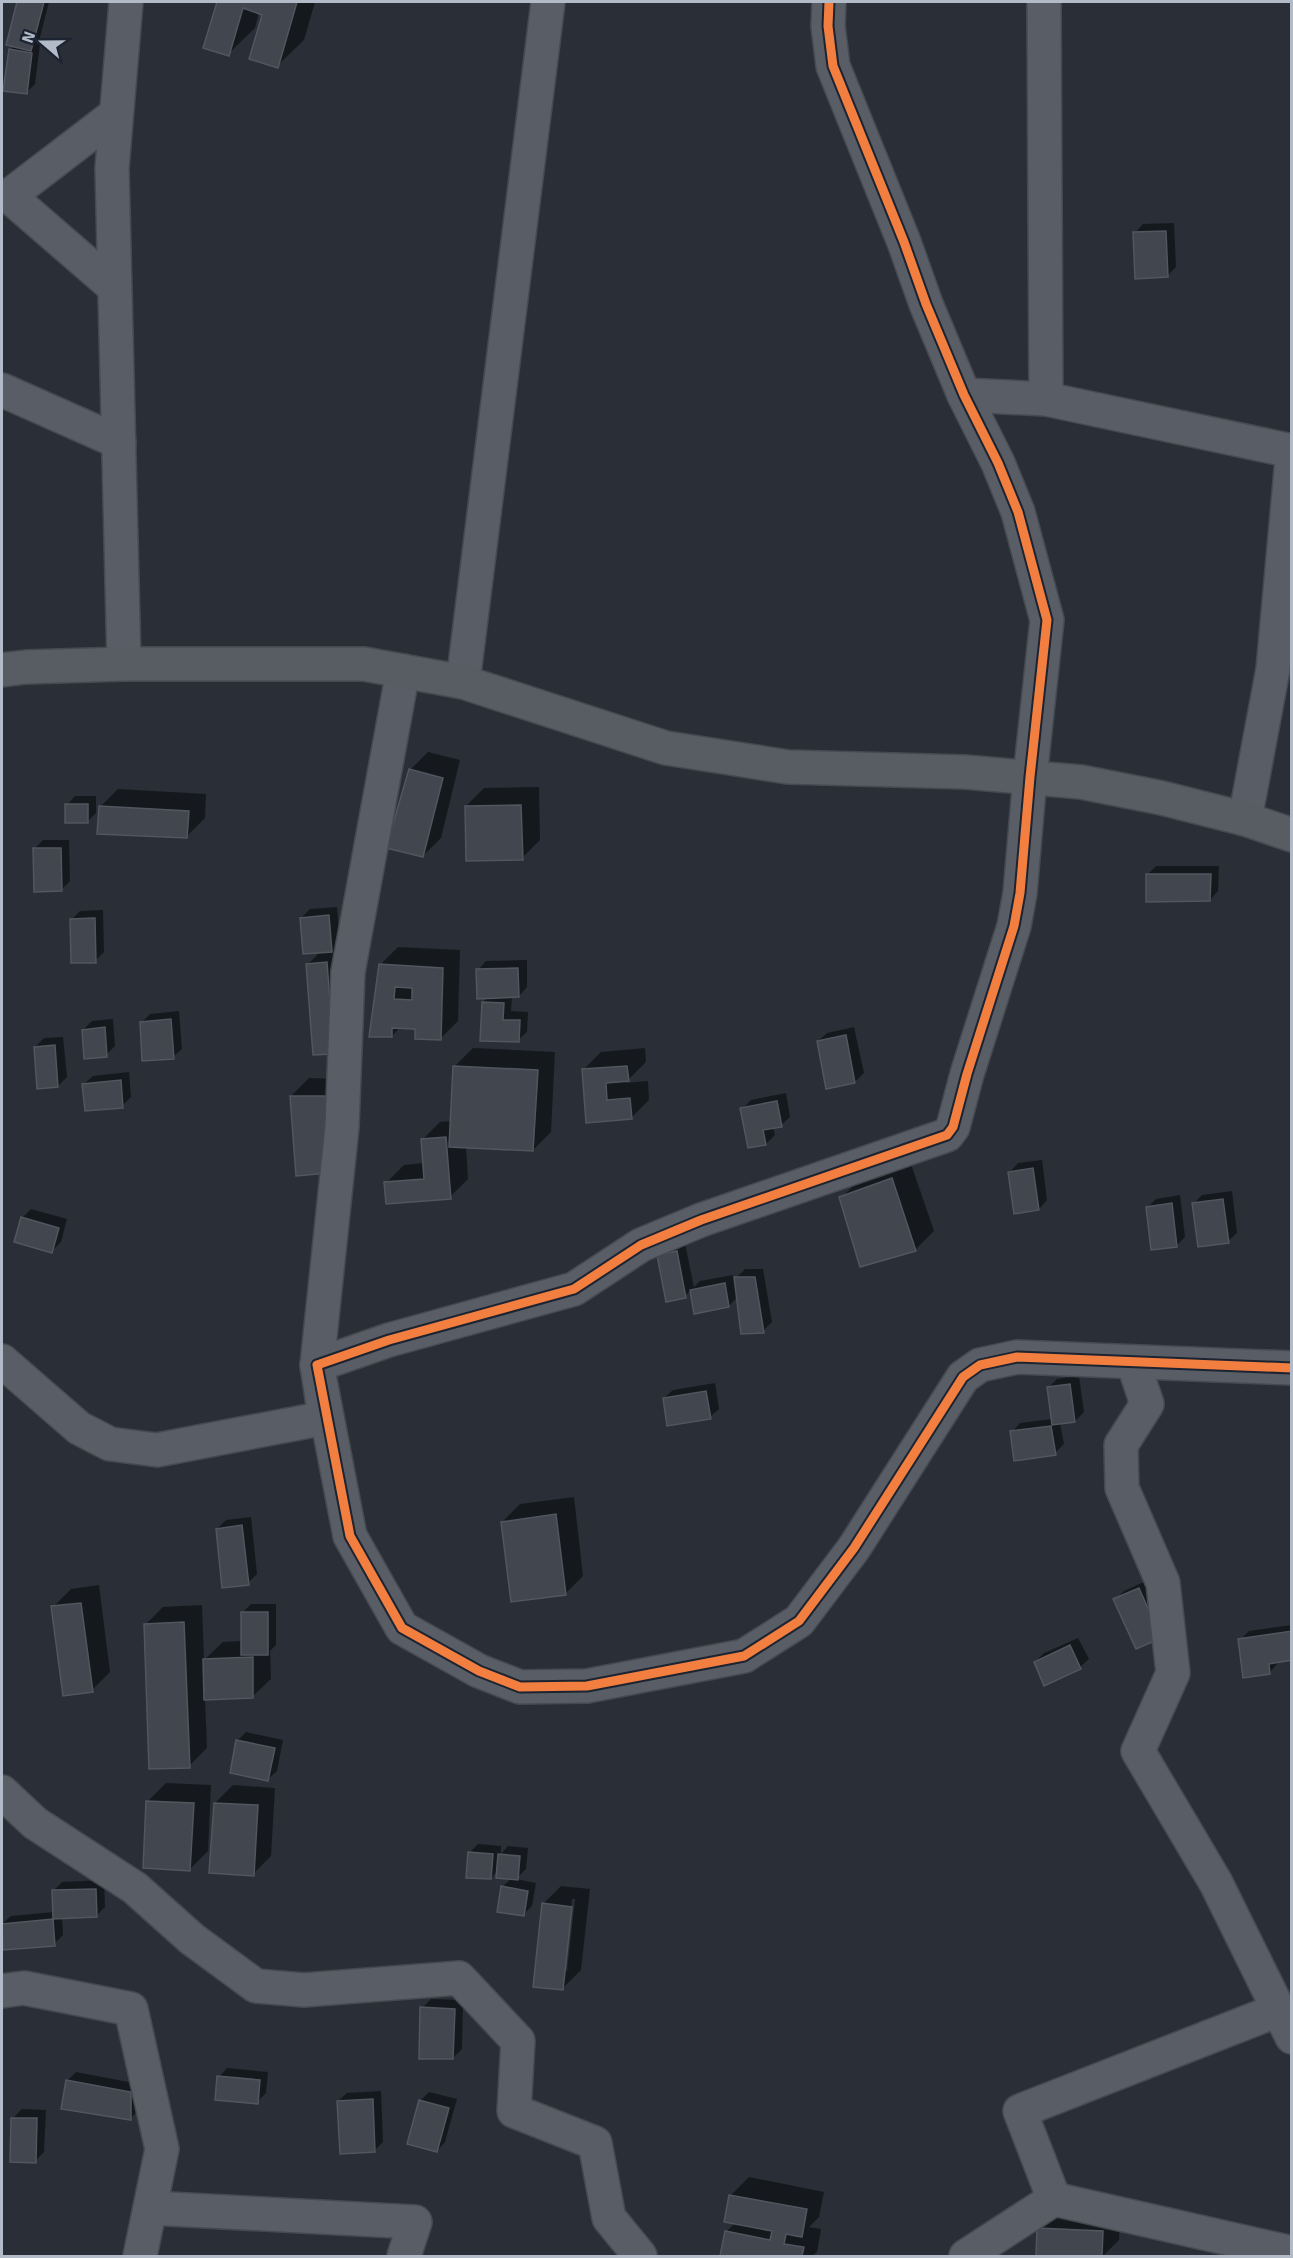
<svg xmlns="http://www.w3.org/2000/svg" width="1293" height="2258" viewBox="0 0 1293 2258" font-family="Signika,sans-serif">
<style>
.shadow{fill:#0007;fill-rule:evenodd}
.building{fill:#42464e;stroke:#51565f;stroke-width:1.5;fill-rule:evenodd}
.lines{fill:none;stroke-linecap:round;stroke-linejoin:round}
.street-casing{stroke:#454950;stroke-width:36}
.secondary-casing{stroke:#454950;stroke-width:36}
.street{stroke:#595d65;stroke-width:33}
.secondary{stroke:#585c63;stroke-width:33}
.cycleway-casing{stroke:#1c2432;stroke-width:13}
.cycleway{stroke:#f27e40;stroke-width:9}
</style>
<rect width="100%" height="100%" fill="#292e37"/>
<!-- shadow -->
<g class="shadow">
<polygon points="18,2 49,2 39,41 36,44 40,44 35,84 26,93 10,50 14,46 8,44"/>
<polygon points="219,2 315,2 304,40 277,66 264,14 259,12 255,28 228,54 205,47"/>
<polygon points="1174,223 1176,267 1167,276 1135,233 1143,224"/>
<polygon points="428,752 460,760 441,838 423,856 410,770"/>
<polygon points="539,787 540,840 522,858 466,806 484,788"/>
<polygon points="118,789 206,794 205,818 187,836 100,807"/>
<polygon points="75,796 96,796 96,813 87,822 67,805"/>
<polygon points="43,840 69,840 70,881 61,890 34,849"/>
<polygon points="1156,866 1219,866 1218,891 1210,900 1147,875"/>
<polygon points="337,907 340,941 336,946 345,945 334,1052 307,965 321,951 301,918 310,909"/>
<polygon points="103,910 104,952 95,961 72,919 80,911"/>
<polygon points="398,947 460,950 458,1021 440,1039 416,1028 400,1027 392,1036 380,965"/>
<polygon points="527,960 527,987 519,996 512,996 511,1011 528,1012 527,1032 518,1040 483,1002 488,997 478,970 486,961"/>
<polygon points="179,1011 182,1049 173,1057 141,1023 150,1014"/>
<polygon points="113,1019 115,1046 106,1055 83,1030 92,1021"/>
<polygon points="854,1027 864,1073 855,1082 818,1041 827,1033"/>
<polygon points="63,1037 67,1077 58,1086 35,1047 44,1038"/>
<polygon points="473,1048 555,1052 551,1132 533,1150 466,1147 468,1179 450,1197 386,1183 404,1165 424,1163 422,1140 440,1122 452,1121 455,1066"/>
<polygon points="645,1048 646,1062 625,1083 648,1081 649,1100 631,1118 587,1122 583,1070 601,1052"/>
<polygon points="129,1072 131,1097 122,1106 84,1084 93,1076"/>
<polygon points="309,1078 343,1079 359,1108 346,1154 291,1096"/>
<polygon points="786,1093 790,1117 781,1125 773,1127 775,1135 766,1144 750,1147 742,1109 751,1100"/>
<polygon points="1042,1160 1047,1200 1039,1209 1010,1172 1018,1163"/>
<polygon points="910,1161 934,1231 916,1249 861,1265 841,1198 859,1180"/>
<polygon points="1232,1191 1237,1233 1228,1241 1193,1204 1202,1195"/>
<polygon points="1180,1195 1185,1237 1176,1246 1147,1208 1156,1199"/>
<polygon points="31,1209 67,1219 61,1242 52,1251 22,1218"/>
<polygon points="685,1243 694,1287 700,1281 733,1275 734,1280 745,1269 763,1269 772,1322 763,1331 738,1296 729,1306 691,1290 685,1296 658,1256 667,1247"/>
<polygon points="1079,1376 1084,1412 1075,1421 1060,1423 1064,1444 1055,1453 1012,1432 1020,1423 1052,1419 1048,1388 1057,1379"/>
<polygon points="715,1383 719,1409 710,1417 664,1398 673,1390"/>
<polygon points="574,1497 583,1576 565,1594 502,1522 520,1504"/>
<polygon points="251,1517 257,1574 248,1583 217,1529 226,1520"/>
<polygon points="1148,1580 1169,1628 1115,1600 1124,1591"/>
<polygon points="99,1585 110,1672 92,1690 53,1607 71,1589"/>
<polygon points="251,1604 276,1604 276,1645 270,1651 271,1679 252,1697 205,1699 207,1748 189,1766 145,1625 163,1607 202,1605 204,1660 223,1642 242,1641 242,1613"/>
<polygon points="1292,1625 1292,1659 1278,1661 1278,1663 1270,1672 1240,1640 1249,1631"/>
<polygon points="1078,1638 1089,1659 1080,1667 1035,1662 1044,1653"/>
<polygon points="246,1732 283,1740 277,1771 268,1779 237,1741"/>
<polygon points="166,1783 211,1785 208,1851 190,1869 148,1801"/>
<polygon points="233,1785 275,1788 271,1856 253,1874 215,1803"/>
<polygon points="478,1844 501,1846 501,1854 508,1846 528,1848 526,1869 516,1879 536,1883 532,1906 523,1915 502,1887 512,1878 498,1870 491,1878 469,1853"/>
<polygon points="104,1880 105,1907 96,1916 62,1917 63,1935 54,1944 2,1924 11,1916 54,1912 53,1891 62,1882"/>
<path d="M561 1886 590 1889 581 1970 563 1988 543 1904ZM572 1899H575L567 1971H564Z"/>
<polygon points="431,1999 463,2000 462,2049 453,2058 422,2008"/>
<polygon points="227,2068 268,2072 266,2093 257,2102 219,2077"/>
<polygon points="76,2072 139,2084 139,2109 131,2118 67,2081"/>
<polygon points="381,2091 383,2142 374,2151 338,2101 347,2093"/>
<polygon points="429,2092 457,2099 445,2142 437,2151 420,2101"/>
<polygon points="22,2109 46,2110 44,2152 35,2161 13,2118"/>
<polygon points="749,2177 824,2192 819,2217 809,2227 821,2229 817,2252 812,2256 722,2255 726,2232 735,2223 731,2195"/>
<polygon points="1057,2210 1120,2213 1119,2240 1103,2256 1037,2256 1039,2228"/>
</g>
<!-- building -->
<g class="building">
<polygon points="17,2 44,2 31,51 6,45"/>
<polygon points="217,2 297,2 278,68 249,59 262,15 243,8 229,56 203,48"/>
<polygon points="9,49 32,53 27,94 3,91"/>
<polygon points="1166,231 1168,277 1135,279 1133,232"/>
<polygon points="409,769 443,778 423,857 386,848"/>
<rect x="65" y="804" width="23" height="19"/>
<polygon points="521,805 523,860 466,861 465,806"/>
<polygon points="99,806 189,811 187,838 97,834"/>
<polygon points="33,848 61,848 62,891 34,892"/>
<polygon points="1146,874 1211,874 1210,901 1146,902"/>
<polygon points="329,915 332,952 303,954 300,918"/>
<polygon points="95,918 96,963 71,963 70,919"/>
<polygon points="327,962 334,1054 313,1055 306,964"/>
<path d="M379 964 443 968 441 1040 415 1039V1029L392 1028V1037H369ZM395 987 412 988V1000L394 999Z"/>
<polygon points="518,968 519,997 477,999 476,969"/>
<polygon points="482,1002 504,1003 503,1020 520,1020 519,1042 480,1041"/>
<polygon points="171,1019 174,1059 142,1061 140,1022"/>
<polygon points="105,1027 107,1057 84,1059 82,1030"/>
<polygon points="846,1035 855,1083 826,1089 817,1041"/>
<polygon points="55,1045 58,1087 37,1089 34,1047"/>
<polygon points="453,1066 538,1070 533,1151 449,1147"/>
<polygon points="627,1066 629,1081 606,1083 607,1100 630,1098 632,1119 586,1123 582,1069"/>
<polygon points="121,1080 123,1108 85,1111 82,1084"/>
<polygon points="290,1096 325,1096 342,1127 329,1173 296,1176"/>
<polygon points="777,1101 782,1127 763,1130 766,1145 748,1148 740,1108"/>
<polygon points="446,1137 451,1199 386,1204 384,1182 424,1179 421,1139"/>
<polygon points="1033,1168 1039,1210 1014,1214 1008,1172"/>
<polygon points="892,1178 916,1251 860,1267 839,1197"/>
<polygon points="1223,1199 1229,1243 1198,1247 1192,1203"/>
<polygon points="1172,1203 1177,1247 1151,1250 1146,1207"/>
<polygon points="21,1217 59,1228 52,1253 14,1242"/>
<polygon points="677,1251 686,1298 666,1302 657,1255"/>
<polygon points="734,1277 755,1277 764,1333 741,1334"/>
<polygon points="725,1283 729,1307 694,1314 690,1290"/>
<polygon points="1070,1384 1075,1422 1052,1425 1047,1387"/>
<polygon points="706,1391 711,1419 667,1426 663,1398"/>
<polygon points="1051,1426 1056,1455 1014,1461 1010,1431"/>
<polygon points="556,1514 566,1595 511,1602 501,1522"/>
<polygon points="242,1525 249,1585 222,1588 216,1529"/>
<polygon points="1139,1588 1161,1638 1136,1649 1113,1599"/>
<polygon points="81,1603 93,1692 63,1696 51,1606"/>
<rect x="241" y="1612" width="27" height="43"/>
<polygon points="184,1622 190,1768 149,1769 144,1624"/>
<polygon points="1292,1631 1292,1660 1269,1664 1270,1674 1243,1678 1238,1639"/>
<polygon points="1070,1645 1081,1669 1044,1686 1034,1662"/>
<polygon points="253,1657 253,1698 204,1700 203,1659"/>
<polygon points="236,1740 275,1748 268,1781 230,1773"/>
<polygon points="146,1801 194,1803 190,1871 143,1868"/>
<polygon points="214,1803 258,1805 254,1876 209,1873"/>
<polygon points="468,1852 493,1854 491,1879 466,1878"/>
<polygon points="498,1854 520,1856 518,1880 496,1878"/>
<polygon points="501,1886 528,1891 524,1916 497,1912"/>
<polygon points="96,1889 97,1917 53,1919 52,1890"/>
<polygon points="542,1903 572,1907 563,1990 533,1987"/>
<polygon points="53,1919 55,1946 3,1950 2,1924"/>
<polygon points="420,2007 455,2009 453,2059 419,2059"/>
<polygon points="217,2076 260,2080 258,2104 215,2100"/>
<polygon points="66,2080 131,2092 131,2120 61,2109"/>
<polygon points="373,2099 375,2152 340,2154 337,2101"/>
<polygon points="419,2100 449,2108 437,2152 407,2144"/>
<polygon points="11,2118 37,2118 36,2163 10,2162"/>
<polygon points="729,2195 807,2209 802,2237 786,2234 784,2244 804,2247 802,2256 720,2256 725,2231 770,2240 772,2231 724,2222"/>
<polygon points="1037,2228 1103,2231 1102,2256 1036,2256"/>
</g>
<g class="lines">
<defs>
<g id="street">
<polyline points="1044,2 1046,399"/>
<polyline points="114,287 9,196 116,114"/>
<polyline points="2,390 119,442"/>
<polyline points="964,395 1046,399 1292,451"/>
<polyline points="124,664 112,168 126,2"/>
<polyline points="463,682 548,2"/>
<polyline points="1245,819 1273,669 1292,459"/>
<polyline points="2,1361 79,1428 110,1444 157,1450 325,1418 317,1365 342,1127 348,972 403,671"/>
<polyline points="1133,1362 1147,1404 1121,1445 1122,1488 1163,1583 1173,1673 1138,1751 1216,1883 1292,2037"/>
<polyline points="317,1365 389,1340 574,1289 641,1245 701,1220 947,1135 953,1127 967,1074 1014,926 1020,893 1030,777 1047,620 1018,512 998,463 964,395 926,304 904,242 833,66 828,26 829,2"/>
<polyline points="317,1365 350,1536 402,1628 479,1671 520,1687 587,1686 744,1656 799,1621 854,1548 963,1377 980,1365 1017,1357 1292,1368"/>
<polyline points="2,1792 35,1823 135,1888 192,1939 256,1986 304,1990 459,1978 518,2041 514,2111 595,2143 609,2218 640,2256"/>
<polyline points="2,1991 24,1988 131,2009 162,2149 140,2256"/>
<polyline points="1054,2199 1020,2111 1278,2010"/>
<polyline points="150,2208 415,2222 404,2256"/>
<polyline points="966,2256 1054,2199 1292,2253"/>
</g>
<polyline id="secondary" points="2,670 26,667 124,664 364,664 463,682 666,748 788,767 965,772 1081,782 1162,798 1245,819 1292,835"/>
</defs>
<!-- street casing -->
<use href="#street" class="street-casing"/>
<!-- secondary casing -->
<use href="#secondary" class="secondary-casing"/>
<!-- street -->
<use href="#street" class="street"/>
<!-- secondary -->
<use href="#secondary" class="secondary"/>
<defs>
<polyline id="cycleway" points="829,2 828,26 833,66 904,242 926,304 964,395 998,463 1018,512 1047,620 1030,777 1020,893 1014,926 967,1074 953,1127 947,1135 701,1220 641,1245 574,1289 389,1340 317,1365 350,1536 402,1628 479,1671 520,1687 587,1686 744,1656 799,1621 854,1548 963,1377 980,1365 1017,1357 1292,1368"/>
</defs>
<!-- cycleway casing -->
<use href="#cycleway" class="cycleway-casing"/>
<!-- cycleway -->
<use href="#cycleway" class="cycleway"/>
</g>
<!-- border -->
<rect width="1293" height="2258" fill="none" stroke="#b3bac8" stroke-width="6"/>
<!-- north arrow -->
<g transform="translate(42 42) rotate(290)" stroke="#1c2432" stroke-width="4.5" paint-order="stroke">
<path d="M0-4.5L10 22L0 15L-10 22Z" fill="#b3bac8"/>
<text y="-9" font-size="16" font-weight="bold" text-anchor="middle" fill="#b3bac8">N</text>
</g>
</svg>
